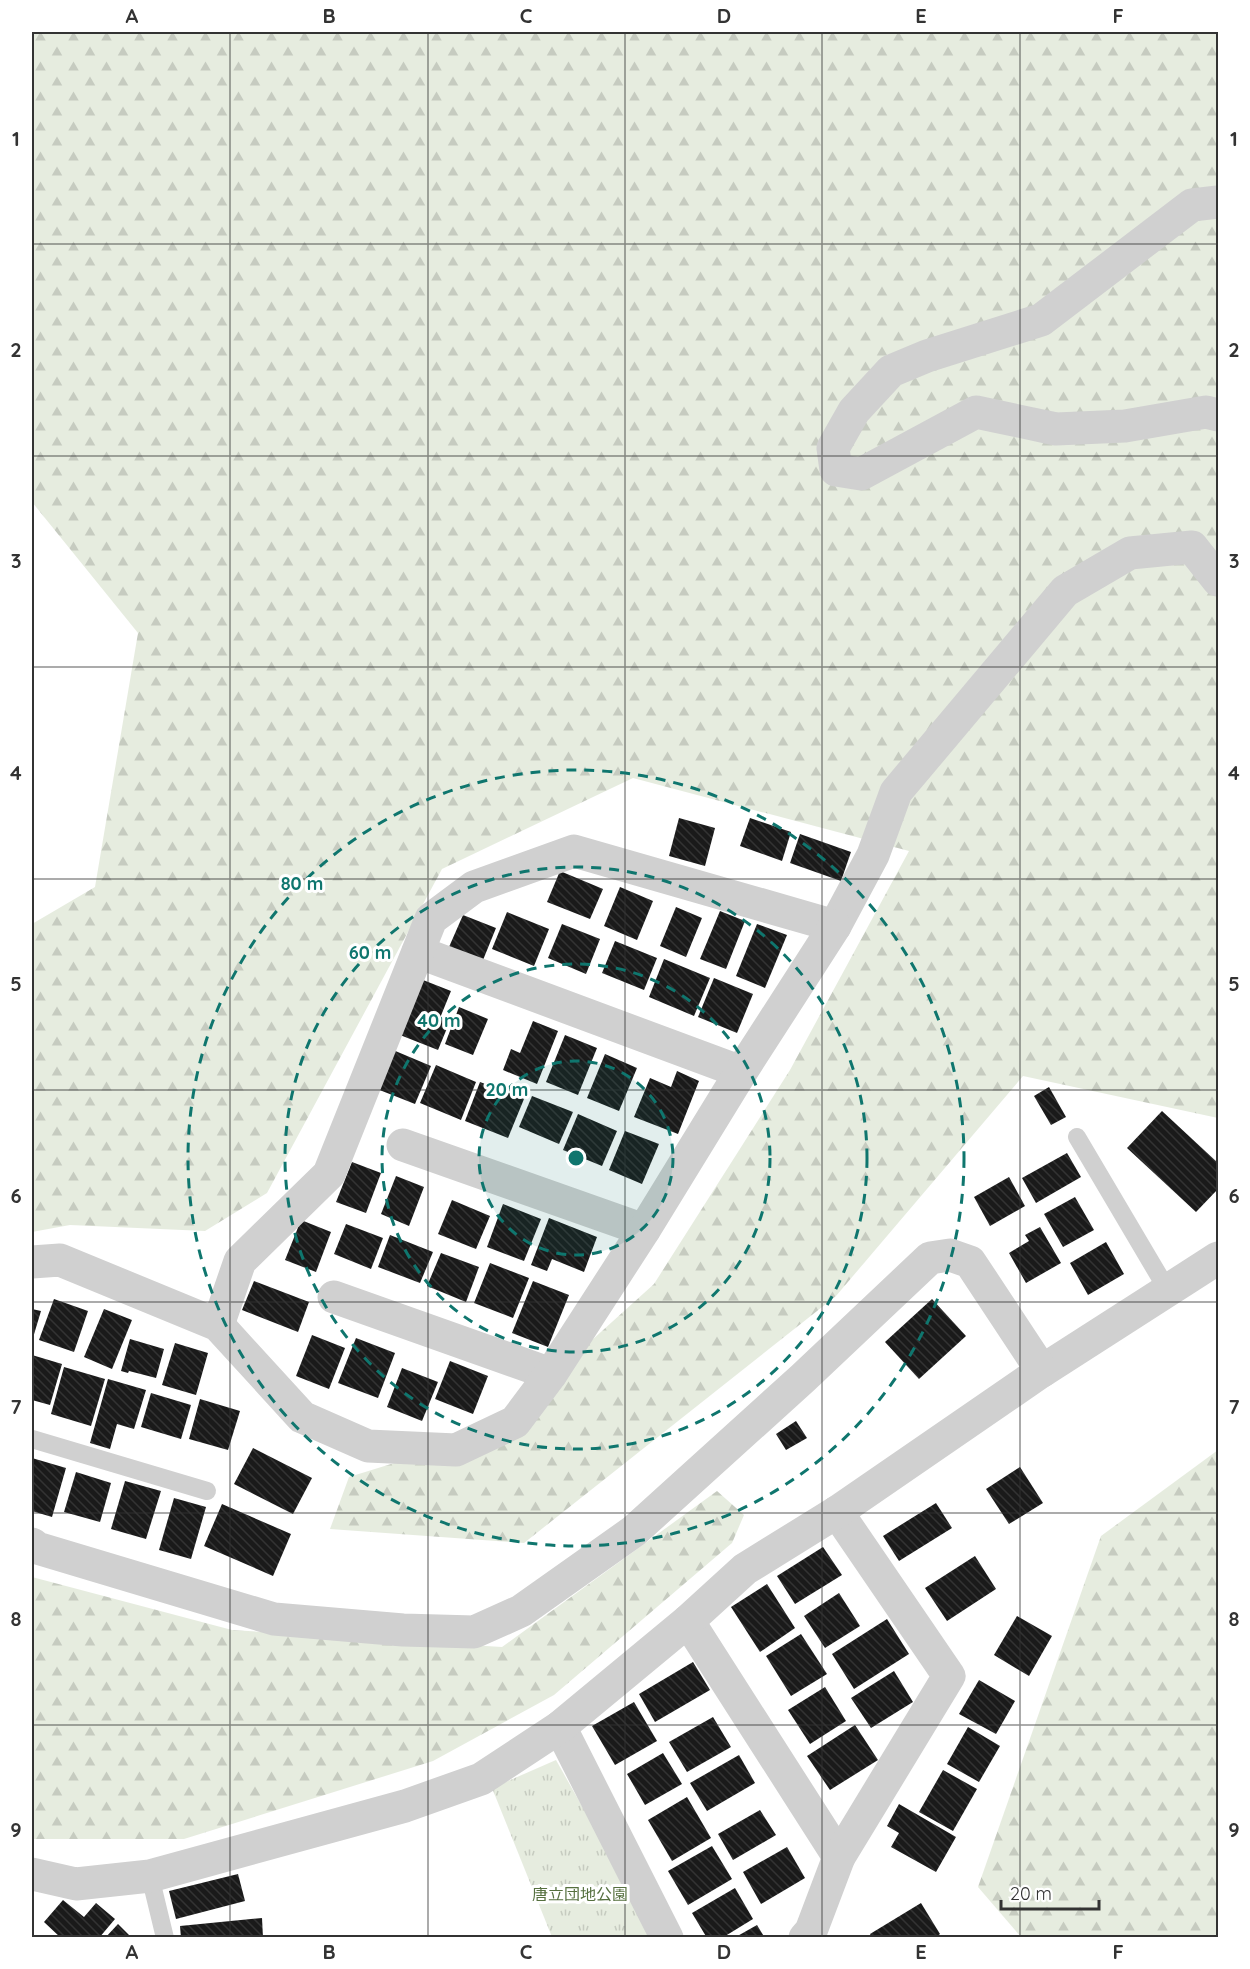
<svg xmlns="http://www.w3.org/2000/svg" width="1250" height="1969" viewBox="0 0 1250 1969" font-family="Quicksand,'Noto Sans JP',sans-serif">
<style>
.forest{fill:url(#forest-firs)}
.park{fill:url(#park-tufts)}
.building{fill:url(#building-back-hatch)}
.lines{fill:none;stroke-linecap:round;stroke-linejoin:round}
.service{stroke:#d0d0d0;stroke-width:18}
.minor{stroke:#d0d0d0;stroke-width:33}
.tertiary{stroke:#d0d0d0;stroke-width:33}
.grid{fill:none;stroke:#333;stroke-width:1.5;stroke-opacity:0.55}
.ring{fill:none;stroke:#0f766e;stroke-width:3;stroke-dasharray:10 8}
.labels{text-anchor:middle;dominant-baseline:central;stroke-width:6;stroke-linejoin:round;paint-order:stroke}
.park-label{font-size:16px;fill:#56703f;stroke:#fff}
.centre{fill:#0f766e;stroke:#fff;stroke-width:3}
.ring-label{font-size:18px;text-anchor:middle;font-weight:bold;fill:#0f766e;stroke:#fff;stroke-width:6;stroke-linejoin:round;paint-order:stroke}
.neatline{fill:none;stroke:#333;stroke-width:2}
.grid-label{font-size:20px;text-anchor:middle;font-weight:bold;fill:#333}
</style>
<defs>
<pattern id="forest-firs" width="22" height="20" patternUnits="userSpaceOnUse" patternTransform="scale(1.5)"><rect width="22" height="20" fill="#e6ecdf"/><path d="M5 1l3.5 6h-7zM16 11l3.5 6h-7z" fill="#c6cbc0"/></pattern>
<pattern id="park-tufts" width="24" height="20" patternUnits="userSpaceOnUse" patternTransform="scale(1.5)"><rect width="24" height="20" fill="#e6ecdf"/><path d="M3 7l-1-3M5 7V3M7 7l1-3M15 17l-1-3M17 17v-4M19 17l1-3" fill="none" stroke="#c6cbc0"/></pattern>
<pattern id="building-back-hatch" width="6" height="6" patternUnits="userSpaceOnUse" patternTransform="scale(1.5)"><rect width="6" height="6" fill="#1a1a1a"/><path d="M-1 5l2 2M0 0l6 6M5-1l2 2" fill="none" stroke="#333"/></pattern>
</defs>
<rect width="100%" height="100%" fill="#fff"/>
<!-- forest -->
<g class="forest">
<polygon points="32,32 1218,32 1218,1118 1023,1076 836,1296 524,1543 330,1529 349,1477 488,1434 654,1284 790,1070 909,851 633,778 442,869 267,1193 205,1231 70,1225 32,1232 32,924 95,887 138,633 32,502"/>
<polygon points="1218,1450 1218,1937 1021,1937 978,1887 1101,1536"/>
<polygon points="717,1491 744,1515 732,1543 554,1695 433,1761 184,1839 32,1839 32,1577 232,1630 502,1647"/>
</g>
<!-- park -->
<polygon class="park" points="556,1760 596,1831 649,1937 552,1937 492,1788"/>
<!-- building -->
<g class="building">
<polygon points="679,818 715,828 705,866 669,856"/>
<polygon points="750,818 791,832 782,861 740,846"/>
<polygon points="800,834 851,852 841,881 790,863"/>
<polygon points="560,871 603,889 590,919 547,902"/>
<polygon points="620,887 653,901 637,940 604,926"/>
<polygon points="676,907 702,918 686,957 660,946"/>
<polygon points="720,911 745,921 726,969 700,959"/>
<polygon points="507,912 549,929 534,966 492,949"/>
<polygon points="463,915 496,928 483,960 449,947"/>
<polygon points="562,924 600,939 586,974 548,958"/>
<polygon points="757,924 787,935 765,988 736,976"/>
<polygon points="615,941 657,958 644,990 602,973"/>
<polygon points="664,959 710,978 694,1016 649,997"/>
<polygon points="714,978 753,994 737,1033 698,1017"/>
<polygon points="423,980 451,991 440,1018 450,1021 438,1050 400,1035"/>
<polygon points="459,1007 488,1019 473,1055 445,1044"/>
<polygon points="533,1021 558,1031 537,1084 503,1070 511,1049 520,1053"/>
<polygon points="565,1035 597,1048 578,1095 546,1082"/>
<polygon points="393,1050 431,1066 415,1104 377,1089"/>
<polygon points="605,1054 637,1068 619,1111 587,1098"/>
<polygon points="436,1065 476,1082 461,1120 420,1103"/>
<polygon points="677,1071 699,1081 678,1134 634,1117 650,1078 671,1087"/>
<polygon points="480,1082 524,1099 508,1138 465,1121"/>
<polygon points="1049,1087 1066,1117 1051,1125 1034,1096"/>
<polygon points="532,1096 573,1112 559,1144 519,1127"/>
<polygon points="1162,1111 1218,1163 1218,1189 1196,1212 1127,1148"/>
<polygon points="578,1114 617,1131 602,1166 563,1150"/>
<polygon points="625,1131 659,1144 642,1184 609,1170"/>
<polygon points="1067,1153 1081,1177 1036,1203 1022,1178"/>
<polygon points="352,1162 381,1173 366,1213 336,1202"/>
<polygon points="396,1176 424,1187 409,1226 381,1214"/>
<polygon points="1009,1177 1025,1206 990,1226 974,1197"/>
<polygon points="1075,1197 1094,1230 1063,1247 1044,1214"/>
<polygon points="452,1200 490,1216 476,1249 438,1234"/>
<polygon points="503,1204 541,1219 524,1261 487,1247"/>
<polygon points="549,1218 597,1237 584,1272 552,1259 547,1271 531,1265"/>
<polygon points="301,1220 331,1232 316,1272 285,1260"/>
<polygon points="346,1224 383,1238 371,1269 334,1254"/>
<polygon points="1040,1227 1061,1263 1026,1283 1009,1253 1029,1241 1025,1235"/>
<polygon points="390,1235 433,1252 420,1283 378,1267"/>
<polygon points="1106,1242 1124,1274 1088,1295 1070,1263"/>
<polygon points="441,1253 479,1267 466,1302 427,1286"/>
<polygon points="490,1263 529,1278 513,1318 474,1303"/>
<polygon points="254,1281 309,1302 298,1332 242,1310"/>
<polygon points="533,1281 569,1295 548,1347 512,1333"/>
<polygon points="54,1299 88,1311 74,1352 39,1340"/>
<polygon points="932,1299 966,1336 919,1379 885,1342"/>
<polygon points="32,1309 41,1311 32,1341"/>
<polygon points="104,1309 132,1320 112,1369 84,1357"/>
<polygon points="312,1335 345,1348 329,1389 296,1376"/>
<polygon points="356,1338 395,1353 378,1398 338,1383"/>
<polygon points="130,1339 164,1349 156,1378 129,1371 128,1373 121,1371"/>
<polygon points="175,1343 208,1353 196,1395 162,1385"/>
<polygon points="32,1355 62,1364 50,1405 32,1400"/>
<polygon points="450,1361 488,1376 473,1414 435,1399"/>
<polygon points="64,1367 105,1379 91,1426 51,1414"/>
<polygon points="402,1368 438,1382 422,1421 387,1407"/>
<polygon points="108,1379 146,1390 134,1429 117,1424 110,1449 90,1443"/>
<polygon points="151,1393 191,1405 181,1439 141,1427"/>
<polygon points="200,1399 240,1411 228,1450 189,1439"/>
<polygon points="796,1421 807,1438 786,1450 776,1434"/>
<polygon points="253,1448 312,1478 293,1514 234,1484"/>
<polygon points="32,1458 66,1468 52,1517 32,1511"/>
<polygon points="1020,1467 1043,1503 1009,1524 986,1489"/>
<polygon points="76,1472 111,1483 100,1522 64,1512"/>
<polygon points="125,1481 161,1491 146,1539 111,1529"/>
<polygon points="174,1498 206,1507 191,1559 159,1550"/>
<polygon points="936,1503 952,1528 899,1561 883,1536"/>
<polygon points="222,1504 291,1534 273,1576 204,1546"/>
<polygon points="823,1547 842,1575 795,1604 777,1576"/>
<polygon points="975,1556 996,1589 947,1621 925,1588"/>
<polygon points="767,1584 795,1628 760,1652 731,1607"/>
<polygon points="839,1593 860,1626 825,1648 804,1616"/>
<polygon points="1017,1616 1052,1636 1029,1676 994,1655"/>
<polygon points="887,1619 909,1654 854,1689 832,1654"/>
<polygon points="801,1634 827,1674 791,1696 766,1656"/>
<polygon points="693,1662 710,1690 655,1722 639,1694"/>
<polygon points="894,1671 913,1702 871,1728 851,1698"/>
<polygon points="979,1680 1015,1701 996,1734 959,1714"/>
<polygon points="825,1687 846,1721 810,1744 788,1710"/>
<polygon points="634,1702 657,1741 615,1765 592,1726"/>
<polygon points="713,1717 731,1747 687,1772 669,1742"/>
<polygon points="855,1725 878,1760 830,1790 807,1756"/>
<polygon points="968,1727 1000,1746 979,1782 947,1764"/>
<polygon points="663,1753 682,1784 645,1805 627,1774"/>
<polygon points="739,1755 755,1783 707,1811 690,1783"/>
<polygon points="943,1770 977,1789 953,1831 919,1812"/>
<polygon points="687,1797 711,1838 672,1861 648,1820"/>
<polygon points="899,1804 956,1837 936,1872 891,1847 899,1833 887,1826"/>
<polygon points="760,1810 776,1835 733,1860 718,1834"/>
<polygon points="712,1846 732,1879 688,1905 668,1871"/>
<polygon points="787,1847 805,1878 761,1904 743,1872"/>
<polygon points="238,1874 245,1901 176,1919 169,1891"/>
<polygon points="735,1888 753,1919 722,1938 707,1938 692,1913"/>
<polygon points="63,1900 84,1917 96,1903 115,1919 99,1938 61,1938 44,1922"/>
<polygon points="921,1903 940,1934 935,1938 872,1938 870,1934"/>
<polygon points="262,1918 263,1938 181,1938 180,1926"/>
<polygon points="118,1924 132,1938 105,1938"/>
<polygon points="757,1925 765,1938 734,1938"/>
</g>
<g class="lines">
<!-- service -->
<g class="service">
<polyline points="1077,1137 1168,1291"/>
<polyline points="32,1439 207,1491"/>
<polyline points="150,1876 165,1938"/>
</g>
<!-- minor -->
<g class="minor">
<polyline points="1218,202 1192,205 1041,320 927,356 891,371 854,411 833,448 836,470 861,474 976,412 1056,429 1125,426 1206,412 1218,415"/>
<polyline points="418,952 741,1072"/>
<polyline points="403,1145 644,1230"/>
<polyline points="334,1297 551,1374"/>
<polyline points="218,1325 240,1261 329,1174 431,919 474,887 574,851 835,926 873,855 896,792 1065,591 1130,553 1192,547 1218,580"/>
<polyline points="1042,1371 1218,1258"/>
<polyline points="688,1621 839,1857"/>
<polyline points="560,1727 667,1938"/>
<polyline points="805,1938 811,1931 839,1857 949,1676 837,1512"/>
</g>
<!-- tertiary -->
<g class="tertiary">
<polyline points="32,1262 60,1260 218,1325 302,1417 368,1446 456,1450 515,1422 551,1374 644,1230 741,1072 835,926"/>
<polyline points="32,1544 37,1548 274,1619 403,1630 474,1632 521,1611 634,1531 803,1378 930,1258 950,1255 970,1262 1042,1371 837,1512 745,1569 688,1621 560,1727 481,1779 405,1806 150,1876 76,1884 32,1874"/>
</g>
</g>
<!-- grid -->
<path class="grid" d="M230 32V1938M428 32V1938M625 32V1938M822 32V1938M1020 32V1938M32 244H1218M32 456H1218M32 667H1218M32 879H1218M32 1090H1218M32 1302H1218M32 1513H1218M32 1725H1218"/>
<!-- distance rings -->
<circle cx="576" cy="1158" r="97" fill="#0f766e" fill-opacity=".12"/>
<g class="ring">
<circle cx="576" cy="1158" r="97"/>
<circle cx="576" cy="1158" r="194"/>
<circle cx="576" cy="1158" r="291"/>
<circle cx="576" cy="1158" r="388"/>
</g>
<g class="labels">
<!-- park labels -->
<g class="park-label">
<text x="580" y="1894">唐立団地公園</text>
</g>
</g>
<circle cx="576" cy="1158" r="9" class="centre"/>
<g class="ring-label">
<text x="302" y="890">80 m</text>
<text x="370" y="959">60 m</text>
<text x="439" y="1027">40 m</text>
<text x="507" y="1096">20 m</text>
</g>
<!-- border -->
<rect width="1250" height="1969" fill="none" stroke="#ffffff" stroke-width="66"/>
<!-- scale -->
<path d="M1001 1900v9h98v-9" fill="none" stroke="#333333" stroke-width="3"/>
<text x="1010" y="1900" font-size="18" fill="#333333" stroke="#ffffff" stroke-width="4.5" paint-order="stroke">20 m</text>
<rect x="33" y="33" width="1184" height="1903" class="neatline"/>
<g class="grid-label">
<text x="132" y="23">A</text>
<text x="329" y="23">B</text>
<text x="526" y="23">C</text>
<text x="724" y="23">D</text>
<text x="921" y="23">E</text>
<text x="1118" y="23">F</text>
<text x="16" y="146">1</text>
<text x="1234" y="146">1</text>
<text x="16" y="357">2</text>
<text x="1234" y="357">2</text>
<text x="16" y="568">3</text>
<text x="1234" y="568">3</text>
<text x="16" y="780">4</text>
<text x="1234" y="780">4</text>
<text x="16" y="991">5</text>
<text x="1234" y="991">5</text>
<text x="16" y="1203">6</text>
<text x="1234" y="1203">6</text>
<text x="16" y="1414">7</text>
<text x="1234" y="1414">7</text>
<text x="16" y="1626">8</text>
<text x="1234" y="1626">8</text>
<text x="16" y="1837">9</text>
<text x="1234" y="1837">9</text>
<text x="132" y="1959">A</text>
<text x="329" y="1959">B</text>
<text x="526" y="1959">C</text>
<text x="724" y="1959">D</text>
<text x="921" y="1959">E</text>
<text x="1118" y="1959">F</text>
</g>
</svg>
